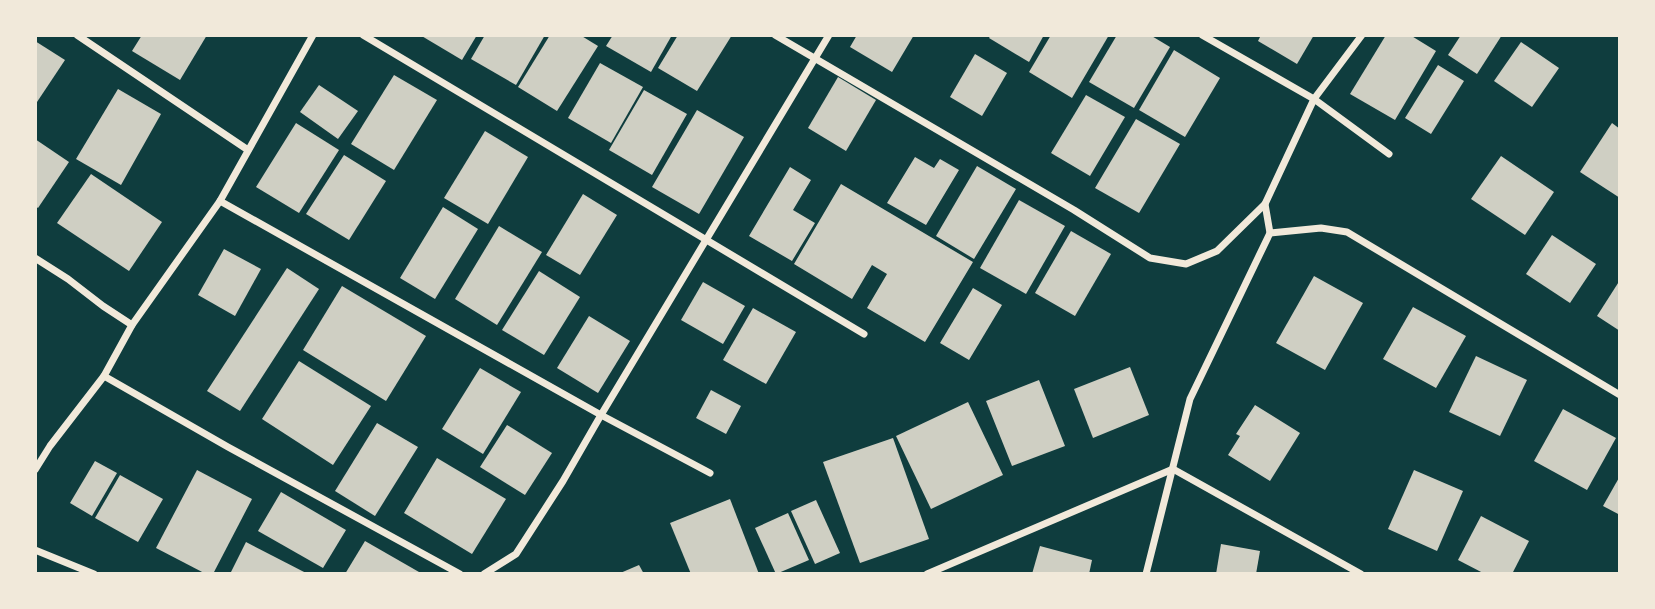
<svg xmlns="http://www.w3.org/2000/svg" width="1655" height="609" viewBox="0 0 1655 609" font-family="Montserrat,sans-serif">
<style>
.building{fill:#cfcfc3}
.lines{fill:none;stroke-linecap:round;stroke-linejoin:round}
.minor{stroke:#f1e9da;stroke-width:7}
</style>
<rect width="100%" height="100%" fill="#0f3d3e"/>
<!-- building -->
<g class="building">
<polygon points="142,35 207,35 180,80 132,51"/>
<polygon points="420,35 477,35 462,60"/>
<polygon points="485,35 545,35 516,85 471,59"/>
<polygon points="550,35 580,35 598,46 557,111 518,87"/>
<polygon points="613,35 672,35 651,72 606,46"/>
<polygon points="678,35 732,35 697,91 658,68"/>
<polygon points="857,35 914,35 892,72 850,47"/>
<polygon points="991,35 1044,35 1029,62 989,38"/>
<polygon points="1051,35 1109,35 1072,98 1029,72"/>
<polygon points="1117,35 1150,35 1170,47 1134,108 1089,82"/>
<polygon points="1261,35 1314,35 1297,64 1258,41"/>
<polygon points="1386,35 1410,35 1436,51 1395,120 1350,94"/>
<polygon points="1461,35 1502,35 1477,74 1448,55"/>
<polygon points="35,41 65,60 35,105"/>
<polygon points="1521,42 1559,68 1532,107 1494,81"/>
<polygon points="1174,50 1220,78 1185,137 1139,110"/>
<polygon points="975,54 1007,73 982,116 950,97"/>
<polygon points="600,63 643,87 611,143 568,118"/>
<polygon points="1438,65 1464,81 1431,134 1405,118"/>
<polygon points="394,75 437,100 394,170 351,144"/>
<polygon points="838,77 876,100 846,151 808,128"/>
<polygon points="319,85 358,111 338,139 300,112"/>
<polygon points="118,89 161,114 121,185 76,159"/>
<polygon points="644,90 687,114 652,175 609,150"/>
<polygon points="1086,95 1125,117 1090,176 1051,153"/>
<polygon points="697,110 744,137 699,214 652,187"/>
<polygon points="1136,119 1180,144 1139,213 1095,188"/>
<polygon points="296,123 339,150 299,213 256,187"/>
<polygon points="1612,123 1620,129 1620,198 1580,172"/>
<polygon points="485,131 528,157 488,224 444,198"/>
<polygon points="35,139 69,162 38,208 35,206"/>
<polygon points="344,155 386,181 349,240 306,214"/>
<polygon points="1501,156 1554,192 1525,235 1471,199"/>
<polygon points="915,157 934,168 940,159 959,170 926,225 887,203"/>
<polygon points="977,166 1016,189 974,259 936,236"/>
<polygon points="790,167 811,180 793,210 815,223 792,261 749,236"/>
<polygon points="91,174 162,222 129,271 57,223"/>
<polygon points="841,184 973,262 925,342 867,308 887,274 872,265 852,299 794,264"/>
<polygon points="583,194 617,215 580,275 546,255"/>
<polygon points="1019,200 1065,226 1026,294 980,268"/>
<polygon points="443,207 478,229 435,299 400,278"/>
<polygon points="499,226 542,252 497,325 455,299"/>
<polygon points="1071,231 1111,254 1075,316 1035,293"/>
<polygon points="1552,235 1596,264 1570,303 1526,274"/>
<polygon points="224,249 261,269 235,316 198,295"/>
<polygon points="287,268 319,289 240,411 207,391"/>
<polygon points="539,271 580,297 544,355 502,330"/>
<polygon points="1314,276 1363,303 1325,370 1276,343"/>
<polygon points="1620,280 1620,331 1597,316"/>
<polygon points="703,282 745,306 723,344 681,320"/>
<polygon points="342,286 426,336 386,401 303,350"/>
<polygon points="973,288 1002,305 969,360 940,343"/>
<polygon points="1413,307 1466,336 1436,388 1383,359"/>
<polygon points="753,308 796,332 766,384 723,360"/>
<polygon points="589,316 630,341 598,393 557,368"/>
<polygon points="1476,356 1527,380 1500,436 1449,412"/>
<polygon points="299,361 371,406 333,465 262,419"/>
<polygon points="1130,367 1149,415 1093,438 1074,389"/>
<polygon points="480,368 521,392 483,454 442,429"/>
<polygon points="1039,380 1065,446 1012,466 986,401"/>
<polygon points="711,390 741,406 726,434 696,418"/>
<polygon points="968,402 1003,475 931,509 896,436"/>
<polygon points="1255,405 1300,433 1270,481 1228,455 1240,436 1236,434"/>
<polygon points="1563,409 1616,438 1587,490 1534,461"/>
<polygon points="377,423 418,447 375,516 335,491"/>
<polygon points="507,425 552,453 525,495 480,467"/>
<polygon points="893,438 929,539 860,563 823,462"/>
<polygon points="437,458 506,499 472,554 404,513"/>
<polygon points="95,461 117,473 92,516 70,503"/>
<polygon points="197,470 252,499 213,574 206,574 156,548"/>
<polygon points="1414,470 1463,491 1437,551 1388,529"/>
<polygon points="120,475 163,499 138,542 95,518"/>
<polygon points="1620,476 1620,515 1603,506"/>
<polygon points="281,492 346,530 323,568 258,531"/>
<polygon points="730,499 759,574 691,574 670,523"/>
<polygon points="816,500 840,553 815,564 791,511"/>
<polygon points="788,513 809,560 776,574 755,528"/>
<polygon points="1481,516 1529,541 1512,574 1485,574 1458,560"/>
<polygon points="365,541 419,572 418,574 345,574"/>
<polygon points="246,542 308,574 230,574"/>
<polygon points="1221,544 1260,551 1256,574 1216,574"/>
<polygon points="1040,546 1092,560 1089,574 1032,574"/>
<polygon points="639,565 644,574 618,574"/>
</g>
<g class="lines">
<!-- minor -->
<g class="minor">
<polyline points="77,35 248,150"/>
<polyline points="363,35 864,334"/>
<polyline points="775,35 1074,210 1150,258 1186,264 1217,251 1265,204"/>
<polyline points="1202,35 1314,99 1389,154"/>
<polyline points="220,201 601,415 710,473"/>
<polyline points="1270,233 1321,228 1347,232 1620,395"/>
<polyline points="35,258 68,279 103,306 132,325"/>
<polyline points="104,376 228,447 460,574"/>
<polyline points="35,470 50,446 104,376 132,325 220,201 313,35"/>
<polyline points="35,550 94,574"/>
<polyline points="484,574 516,554 563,481 601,415 829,35"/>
<polyline points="927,574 1173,469 1361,574"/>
<polyline points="1146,574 1190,399 1270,233 1265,204 1314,99 1362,35"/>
</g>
</g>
<!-- border -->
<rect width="1655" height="609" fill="none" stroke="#f1e9da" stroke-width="74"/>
</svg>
